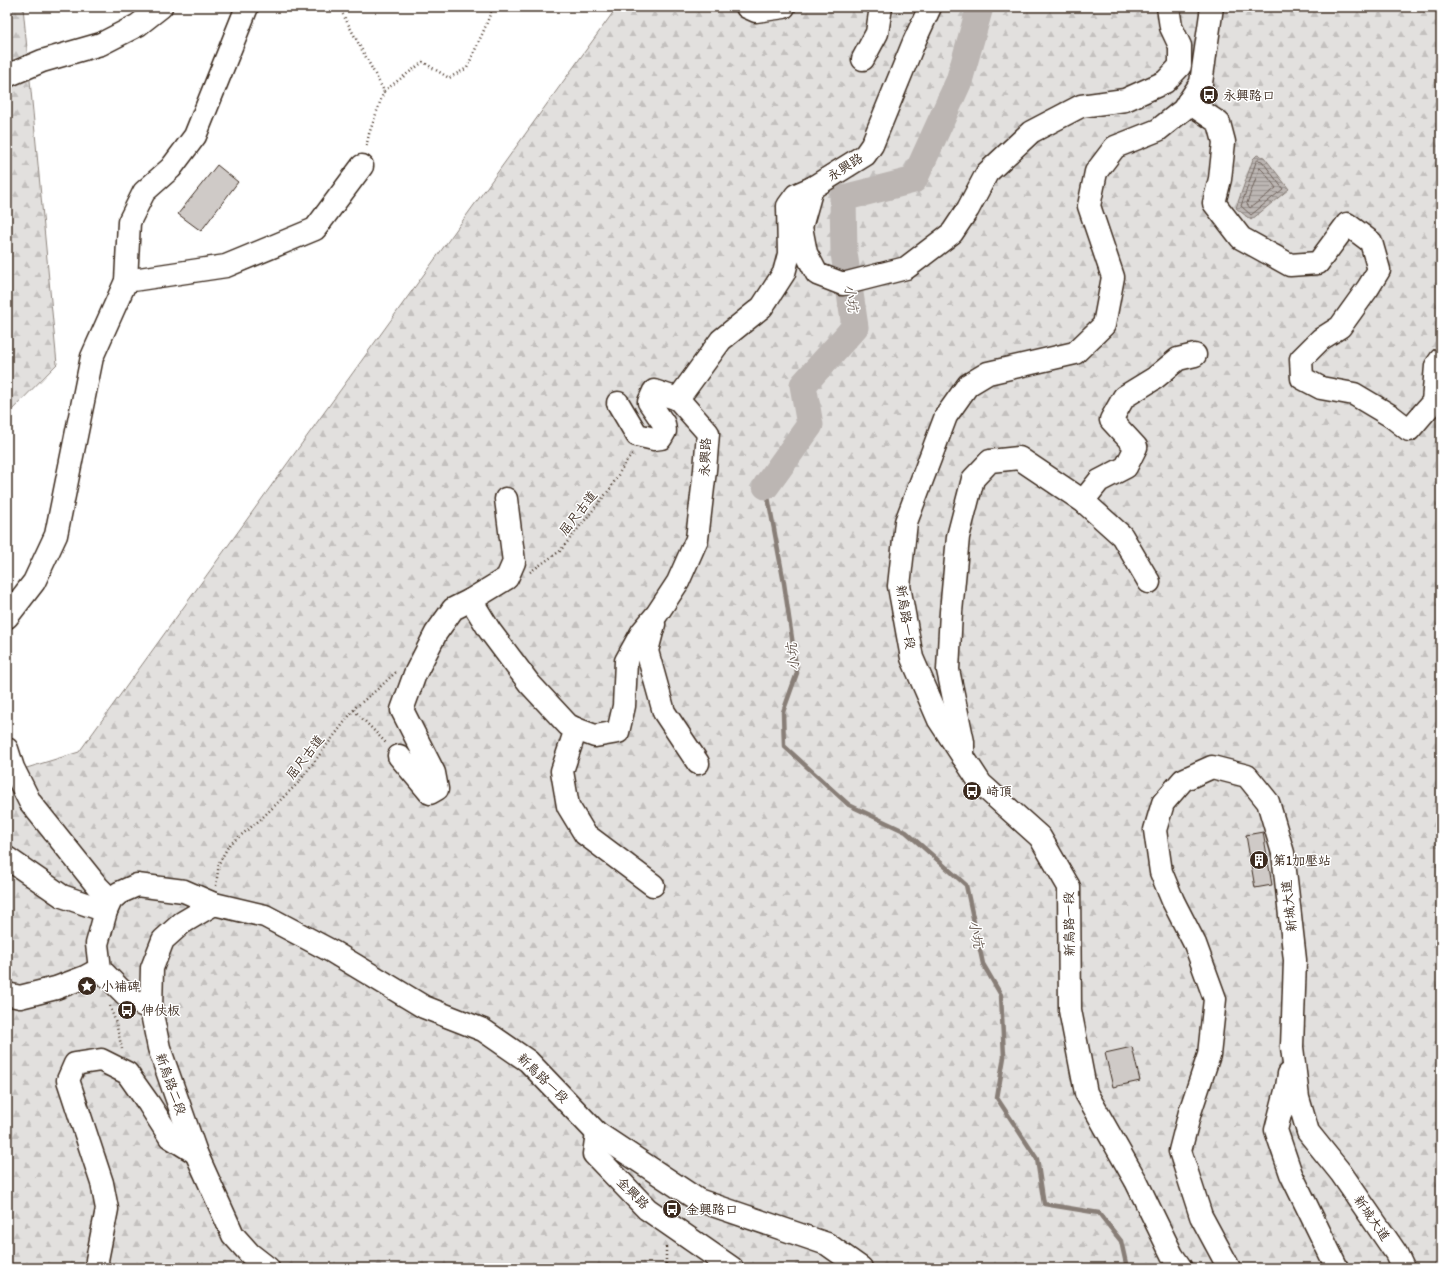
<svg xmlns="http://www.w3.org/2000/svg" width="1448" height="1275" viewBox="0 0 1448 1275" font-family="Itim,'LXGW WenKai TC',sans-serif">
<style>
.forest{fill:url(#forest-firs);stroke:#8e857e}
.water{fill:url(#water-rules);stroke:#887e77}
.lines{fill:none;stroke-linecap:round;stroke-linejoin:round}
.shore{stroke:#6f625a;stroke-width:1}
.stream{stroke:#887e77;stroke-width:4.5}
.river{stroke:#bcb6b3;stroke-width:27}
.building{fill:#cfcac7;stroke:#3b2a1e}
.minor-casing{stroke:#3b2a1e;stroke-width:25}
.major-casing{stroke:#3b2a1e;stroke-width:25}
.path{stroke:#3b2a1e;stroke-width:2.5;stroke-dasharray:1 3;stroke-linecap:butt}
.minor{stroke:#fff;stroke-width:22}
.major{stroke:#fff;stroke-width:22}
.labels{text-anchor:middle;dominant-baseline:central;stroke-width:3;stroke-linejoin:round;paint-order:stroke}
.poi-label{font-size:13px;fill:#3b2a1e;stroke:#fff;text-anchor:start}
.street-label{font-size:13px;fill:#3b2a1e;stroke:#fff}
.water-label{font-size:14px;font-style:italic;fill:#685b52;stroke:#fff}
</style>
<defs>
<pattern id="forest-firs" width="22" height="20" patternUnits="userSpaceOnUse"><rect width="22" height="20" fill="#e2e0de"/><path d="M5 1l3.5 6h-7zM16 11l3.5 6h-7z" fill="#c3c0be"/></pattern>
<pattern id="water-rules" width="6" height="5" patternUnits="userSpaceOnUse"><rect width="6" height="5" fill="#bcb6b3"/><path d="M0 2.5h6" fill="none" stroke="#9a9491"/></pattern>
</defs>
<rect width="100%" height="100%" fill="#fff"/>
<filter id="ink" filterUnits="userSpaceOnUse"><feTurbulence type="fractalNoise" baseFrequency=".025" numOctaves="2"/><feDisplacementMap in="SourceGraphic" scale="8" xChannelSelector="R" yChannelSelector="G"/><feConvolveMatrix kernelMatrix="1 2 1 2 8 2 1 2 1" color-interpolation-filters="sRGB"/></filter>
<g filter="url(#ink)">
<!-- forest -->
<g class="forest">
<polygon points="7,7 23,7 57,364 7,415"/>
<polygon points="617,7 1441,7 1441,1268 7,1268 7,774 79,752"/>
</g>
<!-- water -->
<polygon class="water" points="1257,155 1264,157 1289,189 1251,220 1236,208 1253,159"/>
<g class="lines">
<!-- shore -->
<g class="shore">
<polygon points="1258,160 1262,161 1283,189 1251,215 1241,206 1256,162"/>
<polygon points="1260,168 1265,173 1276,188 1250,208 1247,204"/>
</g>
<!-- stream -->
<polyline class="stream" points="766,486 784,583 797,673 783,712 784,746 849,805 906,832 966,885 983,964 1001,995 1004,1057 997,1098 1037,1159 1044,1204 1099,1213 1121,1241 1127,1268"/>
<!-- river -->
<polyline class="river" points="766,486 810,425 803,385 855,327 844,253 843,198 914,180 959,81 980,7"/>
</g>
<!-- building -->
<g class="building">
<polygon points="217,165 238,182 201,231 178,214"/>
<polygon points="1263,832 1272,885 1255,888 1246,835"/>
<polygon points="1132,1047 1140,1081 1113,1087 1105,1053"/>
</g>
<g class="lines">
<defs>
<g id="minor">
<polyline points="747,7 756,11 784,7"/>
<polyline points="863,59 877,33 881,7"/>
<polyline points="7,76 42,61 101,44 138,25 161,7"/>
<polyline points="1188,102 1219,123 1224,142 1220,179 1214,203 1241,238 1290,265 1318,263 1347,224 1371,242 1379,270 1368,288 1340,327 1321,339 1301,359 1302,378 1321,388 1354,394 1391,416 1409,430 1433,402 1436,366 1441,359"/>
<polyline points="812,188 801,227 806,253 817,274 843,284 906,268 952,233 968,209 987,173 1031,132 1081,106 1125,100 1165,82 1180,66 1180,46 1171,27 1168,7"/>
<polyline points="126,281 226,266 315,229 362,166"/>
<polyline points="678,399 721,340 762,307 784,273 789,254 788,206 796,195 812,188 865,155 872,145 914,42 930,7"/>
<polyline points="618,403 637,435 654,439 661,438 665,431 664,424 649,402 654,391 678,399"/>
<polyline points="1083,501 1099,481 1126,467 1136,447 1111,420 1124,397 1155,378 1178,359 1195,355"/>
<polyline points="471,600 490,631 529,683 568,725 576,729 595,736 618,732 624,706 626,661 642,632 657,614 678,582 697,539 705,470 708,433 678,399"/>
<polyline points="7,617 34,582 56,535 92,357 126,281 129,222 144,192 171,168 195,136 247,7"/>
<polyline points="654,624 647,651 664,712 698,763"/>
<polyline points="576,729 562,771 568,806 585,834 653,885"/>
<polyline points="7,749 13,768 30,802 98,887 111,900"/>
<polyline points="399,756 430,793 437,789 434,773 402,710 415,674 436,633 453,609 471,600 507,578 514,562 506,499"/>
<polyline points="963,757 963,742 948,670 951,612 958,537 973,479 990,461 1019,458 1083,501 1122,536 1149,582"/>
<polyline points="7,858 62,896 106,911"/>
<polyline points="100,969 97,944 106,911 111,900 119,893 137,885 184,891 214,904"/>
<polyline points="7,994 20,997 56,988 85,977 100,969 130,999 151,1009"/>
<polyline points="1289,1074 1287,1087 1276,1130 1291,1174 1337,1268"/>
<polyline points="597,1133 594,1154 647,1209 732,1268"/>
<polyline points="98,1268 97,1260 107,1209 102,1183 68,1080 75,1064 101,1060 127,1073 149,1104 170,1137 196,1153"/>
<polyline points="1229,1268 1201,1216 1180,1151 1190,1112 1209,1055 1215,999 1195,944 1173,901 1161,872 1155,830 1163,803 1183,780 1212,767 1247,776 1268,802 1283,853 1295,960 1292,1047 1298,1098 1308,1132 1341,1173 1396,1253 1403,1268"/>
</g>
<g id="major">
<polyline points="268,1268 250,1254 233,1235 196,1153 159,1048 151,1009 152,968 163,940 182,923 214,904 265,916 333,952 424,1007 483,1030 528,1061 597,1133 698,1200 827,1244 861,1268"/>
<polyline points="1181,1268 1172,1255 1136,1181 1086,1093 1070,1010 1069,887 1040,837 981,784 939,720 912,658 899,586 906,522 946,416 968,385 988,373 1075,353 1104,325 1113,277 1089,206 1096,172 1115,147 1158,130 1183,110 1201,83 1212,7"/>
</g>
</defs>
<!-- minor casing -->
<use href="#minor" class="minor-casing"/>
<!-- major casing -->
<use href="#major" class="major-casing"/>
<!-- path -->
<g class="path">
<polyline points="339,7 384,91 369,134 366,148"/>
<polyline points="384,91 423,62 449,78 467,68 484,30 493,7"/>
<polyline points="530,572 560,551 610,489 625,463 634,453"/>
<polyline points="354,710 387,744"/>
<polyline points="216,886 219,863 229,845 261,819 298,783 356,707 380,687 396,672"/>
<polyline points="110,1006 116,1023 122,1049"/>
<polyline points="666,1268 666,1244"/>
</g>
<!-- minor -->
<use href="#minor" class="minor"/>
<!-- major -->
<use href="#major" class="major"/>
</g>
</g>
<!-- icons -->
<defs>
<symbol id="bus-disc" viewBox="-11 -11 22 22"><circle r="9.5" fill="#3b2a1e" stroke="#fff"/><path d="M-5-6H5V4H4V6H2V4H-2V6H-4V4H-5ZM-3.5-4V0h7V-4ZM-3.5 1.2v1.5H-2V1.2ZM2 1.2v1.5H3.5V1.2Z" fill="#fff"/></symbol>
<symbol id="building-disc" viewBox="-11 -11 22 22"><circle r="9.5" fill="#3b2a1e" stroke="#fff"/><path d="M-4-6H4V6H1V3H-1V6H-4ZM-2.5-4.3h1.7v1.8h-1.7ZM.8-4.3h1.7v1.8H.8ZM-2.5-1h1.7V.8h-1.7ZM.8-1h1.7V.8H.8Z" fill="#fff"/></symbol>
<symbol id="sight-disc" viewBox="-11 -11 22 22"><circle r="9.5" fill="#3b2a1e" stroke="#fff"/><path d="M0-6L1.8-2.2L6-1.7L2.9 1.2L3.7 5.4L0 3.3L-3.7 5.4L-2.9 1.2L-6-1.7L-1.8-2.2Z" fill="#fff"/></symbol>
</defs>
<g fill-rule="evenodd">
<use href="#bus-disc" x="1198" y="84" width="22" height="22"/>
<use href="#bus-disc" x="961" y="780" width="22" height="22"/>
<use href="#building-disc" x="1248" y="849" width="22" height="22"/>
<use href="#sight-disc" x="76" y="975" width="22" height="22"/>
<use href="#bus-disc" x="116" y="999" width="22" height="22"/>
<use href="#bus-disc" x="661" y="1198" width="22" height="22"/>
</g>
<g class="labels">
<!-- poi labels -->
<g class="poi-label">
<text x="1223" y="95">永興路口</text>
<text x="986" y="791">崎頂</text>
<text x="1273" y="860">第1加壓站</text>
<text x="101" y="986">小補碑</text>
<text x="141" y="1010">伸仗板</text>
<text x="686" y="1209">金興路口</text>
</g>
<!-- street labels -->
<g class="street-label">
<text transform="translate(845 167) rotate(-33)">永興路</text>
<text transform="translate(705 457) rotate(-88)">永興路</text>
<text transform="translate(578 513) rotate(-52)">屈尺古道</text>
<text transform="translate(906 617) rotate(81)">新烏路一段</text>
<text transform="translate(305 757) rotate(-52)">屈尺古道</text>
<text transform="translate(1289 906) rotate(-96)">新城大道</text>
<text transform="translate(1069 924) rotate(-91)">新烏路一段</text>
<text transform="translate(543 1078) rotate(44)">新烏路一段</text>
<text transform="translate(171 1084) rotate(70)">新烏路二段</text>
<text transform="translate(633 1193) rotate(45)">金興路</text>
<text transform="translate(1372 1218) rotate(55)">新城大道</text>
</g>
<!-- water labels -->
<g class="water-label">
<text transform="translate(851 298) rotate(81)">小坑</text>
<text transform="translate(793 657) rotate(-96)">小坑</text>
<text transform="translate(976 934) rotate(78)">小坑</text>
</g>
</g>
<!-- margin -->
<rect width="1448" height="1275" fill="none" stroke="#fff" stroke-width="24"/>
<rect x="12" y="12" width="1424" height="1251" fill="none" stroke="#3b2a1e" stroke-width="1.5" filter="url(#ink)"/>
</svg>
